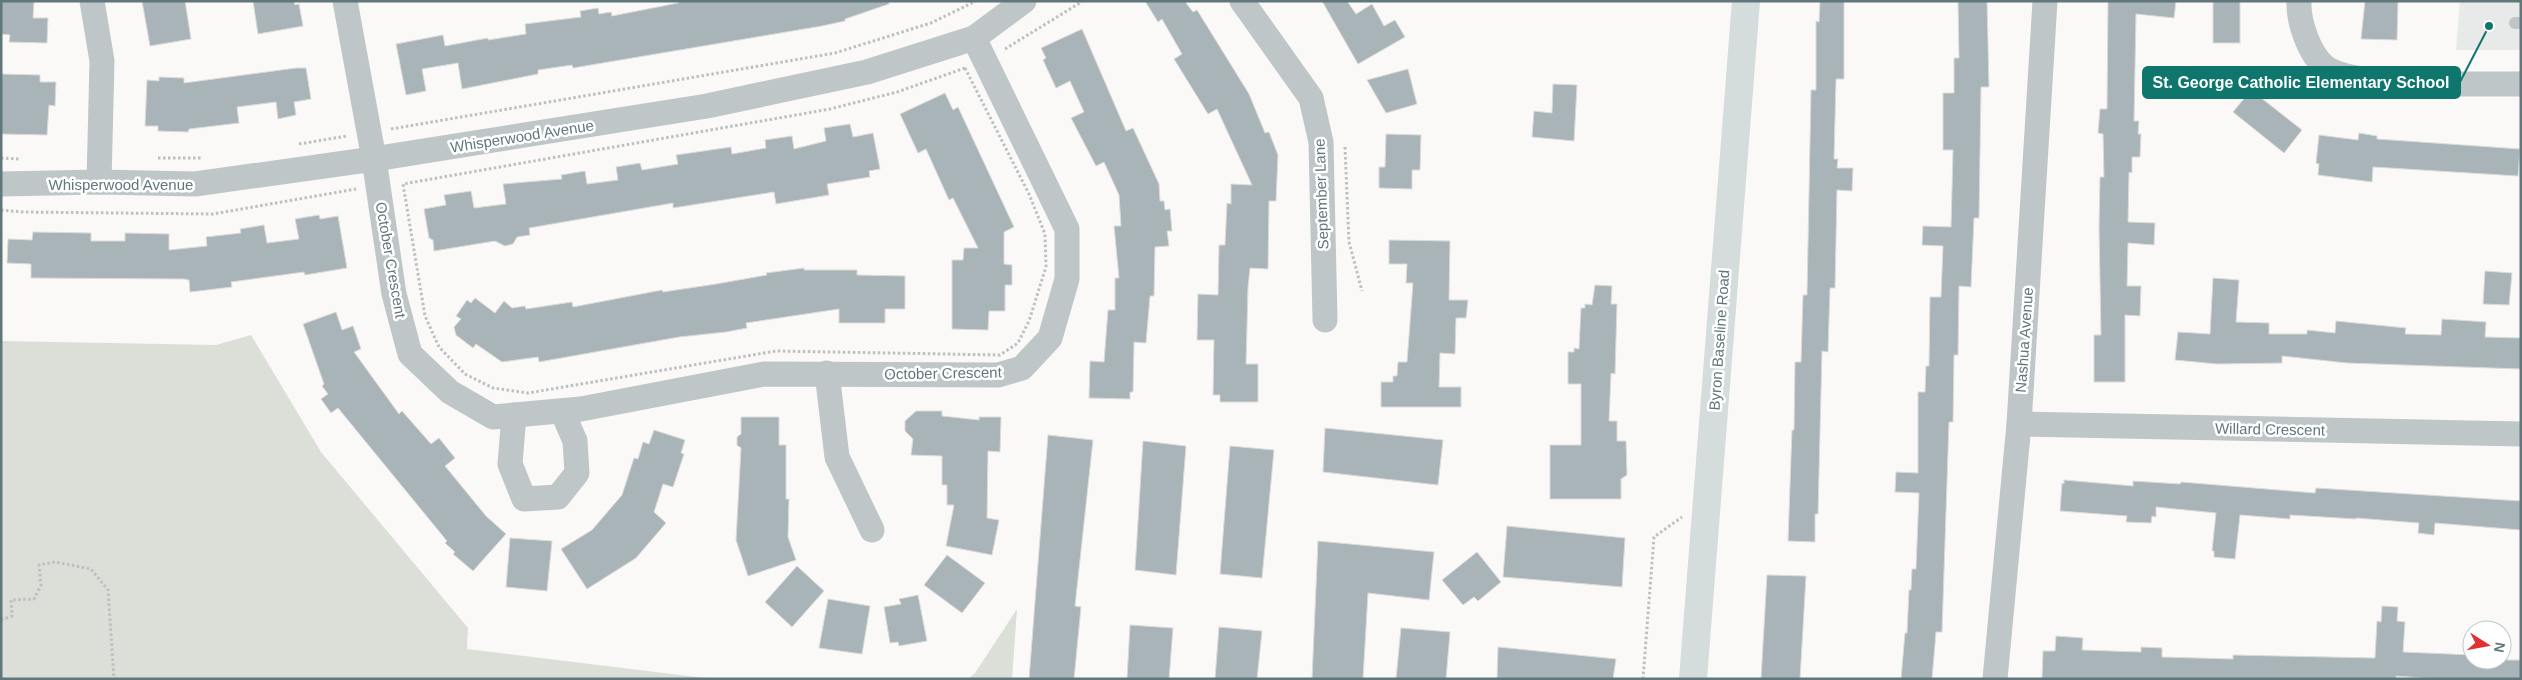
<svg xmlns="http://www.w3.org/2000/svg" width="2522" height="680" viewBox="0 0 2522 680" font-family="Helvetica,sans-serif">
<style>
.built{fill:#e8e9e9}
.green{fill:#dcdfd7}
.building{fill:#a8b4b7;stroke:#dcdbda}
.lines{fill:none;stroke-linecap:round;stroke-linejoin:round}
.path{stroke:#bbc0c2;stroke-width:3;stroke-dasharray:2.5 2.5;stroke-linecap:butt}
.lane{stroke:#bec6c8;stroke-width:12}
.street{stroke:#bec6c8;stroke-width:25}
.secondary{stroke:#d5dcdc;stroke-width:28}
.labels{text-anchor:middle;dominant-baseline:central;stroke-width:5;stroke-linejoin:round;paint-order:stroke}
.street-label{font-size:15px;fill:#60777c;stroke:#fff}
.leader{fill:none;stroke:#0f766e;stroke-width:2}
.callout-dot{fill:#0f766e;stroke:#fff;stroke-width:2}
.callout{fill:#0f766e;stroke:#0f766e;stroke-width:2}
.callout-label{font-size:16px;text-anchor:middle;font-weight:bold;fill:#fff}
</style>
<rect width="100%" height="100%" fill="#faf9f8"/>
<!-- built -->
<polygon class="built" points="2460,1 2521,1 2521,50 2456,50"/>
<!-- green -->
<g class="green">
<polygon points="251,335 321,452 468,628 467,649 713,679 1,679 1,341 216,345"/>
<polygon points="1017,609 1012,679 968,679 975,673"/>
</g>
<!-- building -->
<g class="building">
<polygon points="1,1 34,1 33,18 48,18 47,43 9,42 10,35 1,34"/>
<polygon points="142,1 185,1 191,39 150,46"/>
<polygon points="253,1 294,1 295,5 299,4 303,26 258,34"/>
<polygon points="678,1 889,1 889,4 845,19 845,21 822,26 573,68 572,65 538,70 538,74 462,89 458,63 422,69 426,91 406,95 396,44 443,35 445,46 488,38 488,40 526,34 525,24 581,17 580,11 598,8 599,14 611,12 612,16 678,3"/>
<polygon points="1145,1 1188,1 1186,3 1193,12 1197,10 1249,94 1265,133 1269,132 1278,155 1276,201 1269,201 1268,269 1250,268 1248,287 1246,364 1258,364 1258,402 1220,402 1220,395 1213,395 1214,340 1197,340 1198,294 1218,295 1219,245 1225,245 1227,203 1231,204 1231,184 1252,185 1217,109 1208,114 1174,59 1182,54 1162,19 1158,22"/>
<polygon points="1322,1 1347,1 1356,14 1372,4 1384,26 1395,20 1405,37 1358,64"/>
<polygon points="1820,1 1844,1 1844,79 1836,79 1834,159 1838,159 1837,168 1853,168 1852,191 1837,190 1835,288 1830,288 1828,352 1822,351 1818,514 1815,514 1815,542 1788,541 1792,430 1794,430 1795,362 1801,362 1803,295 1807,295 1811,90 1816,90 1816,21 1819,22"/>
<polygon points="1958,1 1987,1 1989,87 1981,87 1979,218 1974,218 1971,287 1959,286 1958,355 1954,355 1953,422 1949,422 1942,632 1936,632 1932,679 1901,679 1905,633 1907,633 1909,590 1911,590 1912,569 1916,569 1919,493 1895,492 1896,472 1918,473 1918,392 1925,392 1926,366 1929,366 1930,297 1941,297 1943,246 1922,245 1923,226 1951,227 1953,150 1943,150 1943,93 1954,93 1954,58 1959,58"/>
<polygon points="2108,1 2176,1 2174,18 2136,14 2134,121 2139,121 2138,134 2141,134 2140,157 2132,157 2132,173 2129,172 2128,222 2155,223 2154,245 2128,243 2127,286 2141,286 2140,316 2125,315 2125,382 2094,382 2094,335 2101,335 2099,227 2100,177 2104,177 2103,134 2098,133 2100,109 2107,109"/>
<rect x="2213" y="1" width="27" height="42"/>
<polygon points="2365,1 2398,1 2397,40 2361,39"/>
<polygon points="1082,29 1126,131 1133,128 1159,184 1160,201 1164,201 1165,210 1170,209 1172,231 1167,231 1169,246 1155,247 1154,296 1150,296 1146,343 1134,342 1133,392 1130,392 1130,399 1089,398 1090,361 1104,362 1108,310 1115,310 1115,278 1119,278 1114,226 1121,226 1119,195 1104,162 1096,166 1071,118 1084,112 1070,81 1056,88 1043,60 1046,58 1041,48"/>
<polygon points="296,68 306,68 311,99 294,102 296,115 278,119 276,102 237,107 239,123 189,129 188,132 158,131 158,126 145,126 147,80 159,81 159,77 184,78 184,83"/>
<polygon points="1408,69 1417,104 1386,113 1367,80"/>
<polygon points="1,74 40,75 40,82 56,82 55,106 49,105 47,135 1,134"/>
<polygon points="1553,84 1577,85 1574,141 1532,137 1534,111 1552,113"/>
<polygon points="2251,90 2302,130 2284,153 2233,112"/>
<polygon points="945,93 953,110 958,107 1014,227 1004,232 1004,264 1012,265 1012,285 1005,285 1005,311 989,311 988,330 952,329 952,260 963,260 964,248 978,248 953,198 949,200 926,149 918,153 900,114"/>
<polygon points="850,124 853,137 873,133 880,169 869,171 870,177 827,184 829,195 776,204 774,192 673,208 673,203 529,228 530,235 517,237 513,244 505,246 495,241 434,251 433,240 429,238 424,209 446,205 444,195 471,191 474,208 506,204 503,184 562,179 561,175 585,171 587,184 618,180 616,167 640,163 642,170 678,164 676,155 731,147 732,154 766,148 765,140 792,136 794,149 826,141 824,128"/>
<polygon points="2359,133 2377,136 2377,139 2520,149 2518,176 2373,167 2372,182 2318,175 2319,164 2316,163 2319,135 2358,140"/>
<polygon points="1386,134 1421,135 1420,170 1412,170 1412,189 1379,188 1379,167 1385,167"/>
<polygon points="319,215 320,219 338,216 347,268 305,275 304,272 231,282 232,287 190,292 189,280 184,279 31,278 31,264 7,263 8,239 32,240 33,232 91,233 91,241 125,241 125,233 169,234 169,250 207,246 206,237 241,233 240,229 264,225 267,243 299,239 295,219"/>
<polygon points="1389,240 1450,241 1449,300 1468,300 1466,318 1456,318 1455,354 1440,353 1439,387 1461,387 1461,407 1381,407 1381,382 1393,382 1393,376 1397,376 1398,362 1407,362 1413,283 1406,283 1407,264 1389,264"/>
<polygon points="804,268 804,270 857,270 857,275 905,276 905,309 885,309 885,323 839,323 839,309 746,323 747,328 726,332 679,337 539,362 538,357 502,362 476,344 473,348 456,335 454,327 461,319 456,316 467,300 471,303 475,298 495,313 504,301 512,308 525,306 526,309 572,302 573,307 662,290 663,292 716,284 767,275 766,273"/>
<polygon points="2485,271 2512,273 2509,305 2483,304"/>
<polygon points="2213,278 2239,280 2236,322 2269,323 2269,334 2307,334 2307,330 2335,333 2336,321 2406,328 2405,334 2441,335 2442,319 2486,322 2485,337 2521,338 2521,369 2347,363 2282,356 2282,363 2217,364 2175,360 2178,332 2210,334"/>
<polygon points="1595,285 1612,286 1611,304 1617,304 1615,374 1611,373 1609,421 1617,421 1617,441 1626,441 1627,475 1621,479 1621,499 1550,499 1550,445 1581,445 1581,384 1568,384 1568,352 1574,352 1574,348 1579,349 1581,308 1585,308 1585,304 1592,305"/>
<polygon points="336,312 342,330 353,326 361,349 354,352 399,414 402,411 431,444 439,438 455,458 445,466 486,516 506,534 473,571 453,554 455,552 445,543 447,541 338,408 331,413 321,399 328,394 322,386 324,384 303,324"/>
<polygon points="916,411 942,411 942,416 979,420 979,417 1001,417 1000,452 988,451 987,518 999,520 992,555 946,546 954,505 947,505 947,485 942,485 942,456 911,455 913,439 905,431 905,421"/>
<polygon points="741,417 779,417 779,445 786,445 786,499 789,499 788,537 796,560 748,576 736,540 741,448 737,445 737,437 741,434"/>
<polygon points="1325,428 1443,440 1438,485 1323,472"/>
<polygon points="654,430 685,440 681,453 684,454 673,487 663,484 654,512 666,523 636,558 587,589 561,549 592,530 622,495 634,458 638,459 643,442 649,444"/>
<polygon points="1048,435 1093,440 1075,606 1081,607 1074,679 1029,679"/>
<polygon points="1143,441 1186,446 1176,575 1135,570"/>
<polygon points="1230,446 1274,450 1262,578 1220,574"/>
<polygon points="2064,480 2133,486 2133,481 2180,484 2181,482 2315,493 2316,488 2521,501 2521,530 2435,523 2434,535 2418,533 2419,523 2356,518 2356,519 2290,515 2290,519 2240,515 2235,559 2214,557 2214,551 2212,551 2216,513 2156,507 2156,517 2152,516 2151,523 2126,522 2127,516 2060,511 2062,483 2064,484"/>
<polygon points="1507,526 1625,538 1622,587 1503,577"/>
<polygon points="510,538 552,541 547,591 506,587"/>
<polygon points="1318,541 1434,552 1429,600 1368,593 1363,679 1312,679"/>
<polygon points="1477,552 1501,582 1478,601 1474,597 1463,605 1442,580"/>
<polygon points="947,555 985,583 962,613 924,585"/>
<polygon points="797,566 824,591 792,627 765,602"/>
<polygon points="1767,575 1806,576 1800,679 1761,679"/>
<polygon points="918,595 927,641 899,646 898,642 890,643 884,607 901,604 899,599"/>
<polygon points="828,599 870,606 862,654 819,648"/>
<polygon points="2382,606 2398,607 2397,621 2405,622 2403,652 2472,655 2472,660 2521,660 2521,679 2435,679 2396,676 2396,679 2042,679 2043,651 2055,651 2056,636 2083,638 2082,650 2141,652 2141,647 2162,648 2162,657 2233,659 2233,655 2375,658 2377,621 2381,622"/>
<polygon points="1130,625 1173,628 1169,679 1127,679"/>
<polygon points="1219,627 1262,631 1257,679 1215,679"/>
<polygon points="1401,628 1450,632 1446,679 1396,679"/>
<polygon points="1498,647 1616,659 1613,679 1497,679"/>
</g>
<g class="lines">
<!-- path -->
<g class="path">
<polyline points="1005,49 1083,1"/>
<polygon points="965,68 1029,194 1045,234 1046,267 1029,321 1018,343 1000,355 776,351 528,393 493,388 465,374 439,347 425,316 403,184 830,109 897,92"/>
<polyline points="391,129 835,53 931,23 976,1"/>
<polyline points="299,144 347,136"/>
<polyline points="1345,147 1349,242 1362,291"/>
<polyline points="1,158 19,159"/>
<polyline points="158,158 202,158"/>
<polyline points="1,210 23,212 213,214 356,189"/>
<polyline points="1,620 12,616 11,600 34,599 41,585 39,565 55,562 91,569 108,590 114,679"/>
<polyline points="1643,679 1654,537 1682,517"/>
</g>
<!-- lane -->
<polyline class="lane" points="2515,23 2521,23"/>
<!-- street -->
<g class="street">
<polyline points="92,1 102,61 99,182"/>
<polyline points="345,1 374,159 394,294 410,354 450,392 493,417 581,409 764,374 998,375 1022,368 1050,338 1067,279 1067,229 974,38"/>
<polyline points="1242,1 1311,98 1321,142 1325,320"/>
<path d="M2299 1C2298 21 2309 54 2325 67 2353 89 2481 83 2521 84"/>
<polyline points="1,184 99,182 195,184 374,159 707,106 867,72 974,38 1024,1"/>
<polyline points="827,373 837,457 872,530"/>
<polyline points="514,415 510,464 524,499 558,497 577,473 575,441 562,411"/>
<polyline points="2019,424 2521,434"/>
<polyline points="1995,679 2019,424 2045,1"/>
</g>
<!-- secondary -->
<polyline class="secondary" points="1693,679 1746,1"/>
</g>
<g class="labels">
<!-- street labels -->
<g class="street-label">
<text transform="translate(522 136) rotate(-9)">Whisperwood Avenue</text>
<text x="121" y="184">Whisperwood Avenue</text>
<text transform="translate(1321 194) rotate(-92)">September Lane</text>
<text transform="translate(391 260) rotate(80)">October Crescent</text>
<text transform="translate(1719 340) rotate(-86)">Byron Baseline Road</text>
<text transform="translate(2024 340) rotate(-86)">Nashua Avenue</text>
<text transform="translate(943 373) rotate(-1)">October Crescent</text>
<text transform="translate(2270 429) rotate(1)">Willard Crescent</text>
</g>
</g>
<!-- callouts -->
<path class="leader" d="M2489 26L2460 82"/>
<circle class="callout-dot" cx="2489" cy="26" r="5"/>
<rect class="callout" x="2143" y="67" width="317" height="31" rx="5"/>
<g class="callout-label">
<text x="2301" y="88">St. George Catholic Elementary School</text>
</g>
<!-- border -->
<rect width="2522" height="680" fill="none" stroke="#60777c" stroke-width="5"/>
<!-- north arrow -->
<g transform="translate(2487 645) rotate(101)"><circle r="24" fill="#ffffff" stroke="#bfc9cb"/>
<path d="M0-4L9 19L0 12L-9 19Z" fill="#e13032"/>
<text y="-8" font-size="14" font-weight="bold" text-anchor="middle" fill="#60777c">N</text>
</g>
</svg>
